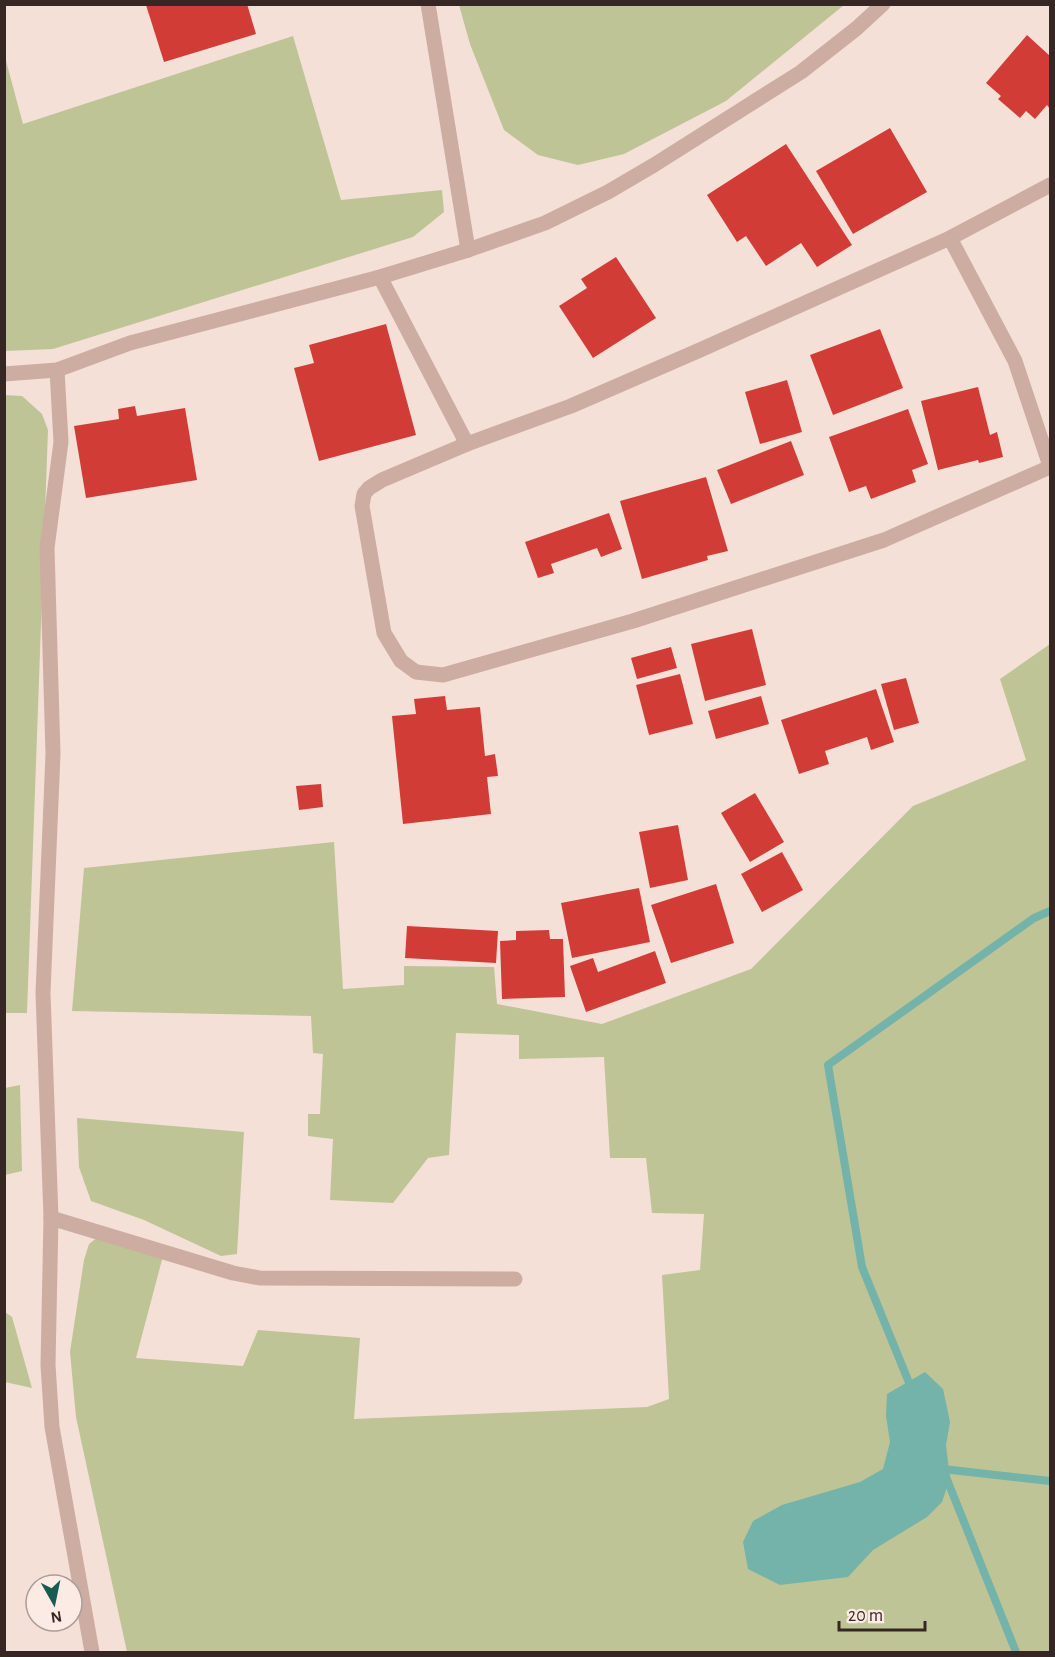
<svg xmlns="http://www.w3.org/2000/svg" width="1055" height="1657" viewBox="0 0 1055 1657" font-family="'Alegreya Sans',sans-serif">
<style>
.green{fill:#bec496}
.water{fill:#73b3a9}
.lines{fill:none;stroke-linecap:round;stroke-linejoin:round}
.stream{stroke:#73b3a9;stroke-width:8}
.building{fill:#d23c37}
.street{stroke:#cdada2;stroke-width:15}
</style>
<rect width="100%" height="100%" fill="#f4e0d7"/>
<!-- green -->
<g class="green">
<polygon points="459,5 459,4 844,5 726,101 624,154 578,165 538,155 504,130 470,44"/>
<polygon points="293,36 341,200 442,190 444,212 413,237 53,349 5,351 5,57 23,124"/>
<polygon points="4,395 22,396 42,414 48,430 27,1013 5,1013"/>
<polygon points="1050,644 1050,1652 127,1652 76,1417 70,1352 84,1260 89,1244 98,1237 163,1256 136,1358 243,1366 258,1330 360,1338 354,1419 647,1407 669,1399 662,1275 700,1270 704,1214 652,1213 646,1158 610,1158 604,1057 519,1059 519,1035 456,1033 449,1155 428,1158 393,1203 330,1200 333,1139 308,1136 308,1114 320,1114 323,1054 313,1053 311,1016 72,1011 84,868 334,842 343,989 404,985 404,966 494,967 497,1004 602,1024 751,969 913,806 1026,760 1000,679"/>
<polygon points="20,1085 22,1171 5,1175 5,1088"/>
<polygon points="77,1118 244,1132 237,1254 221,1256 144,1220 91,1201 79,1167"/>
<polygon points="5,1312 12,1317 32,1388 5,1382"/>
</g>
<!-- water -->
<polygon class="water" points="925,1372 943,1389 950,1422 946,1445 950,1478 942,1502 927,1517 873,1550 848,1577 780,1585 748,1569 743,1542 753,1521 782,1505 860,1482 883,1469 890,1442 886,1416 887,1394"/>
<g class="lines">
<!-- stream -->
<g class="stream">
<polyline points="912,1390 862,1267 828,1065 1034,918 1050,911"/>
<polyline points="943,1469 1050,1481"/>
<polyline points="944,1472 1016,1652"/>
</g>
</g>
<!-- building -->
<g class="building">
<polygon points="148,4 247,4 256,34 164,62 146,5"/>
<polygon points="1027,35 1050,56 1050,109 1047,105 1035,119 1026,111 1020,118 998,99 1001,96 986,83"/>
<polygon points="890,128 927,192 853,234 816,171"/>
<polygon points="786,144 852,245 817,267 801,243 766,266 746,236 737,242 707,195"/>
<polygon points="616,257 656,318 593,358 559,306 587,288 581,279"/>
<polygon points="386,324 416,435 319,461 294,368 314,363 309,345"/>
<polygon points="880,329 903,388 833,415 810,355"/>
<polygon points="787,380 802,432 760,444 745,392"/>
<polygon points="978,387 990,435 997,432 1003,457 979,463 978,460 938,470 921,401"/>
<polygon points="135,406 137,416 185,408 197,480 86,498 74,426 119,419 118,409"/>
<polygon points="908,409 928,464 912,470 916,482 871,499 866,486 849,492 829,437"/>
<polygon points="791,441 804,475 731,504 717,470"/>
<polygon points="706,477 728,551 707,556 708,560 642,579 620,501"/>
<polygon points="609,513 622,549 601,557 597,548 551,564 554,573 538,578 525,542"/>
<polygon points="752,629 766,685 705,701 691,644"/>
<polygon points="671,647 677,668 637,679 631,658"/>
<polygon points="680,674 693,724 649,735 636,685"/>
<polygon points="906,678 919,723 894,730 881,684"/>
<polygon points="876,689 894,742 871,750 867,737 825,751 829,764 799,774 781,720"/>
<polygon points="445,696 447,710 480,707 485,756 495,754 498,776 487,777 491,814 403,824 392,716 416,714 414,699"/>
<polygon points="761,696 769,724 716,739 708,711"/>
<polygon points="321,784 323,807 299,810 296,786"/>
<polygon points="755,793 784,842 750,862 721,813"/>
<polygon points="678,825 688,880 650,888 639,832"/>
<polygon points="782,852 803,890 762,912 741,874"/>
<polygon points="716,884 734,943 671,963 651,905"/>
<polygon points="639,888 650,942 572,958 561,903"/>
<polygon points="407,926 498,931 496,963 405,958"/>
<polygon points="549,930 550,939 563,939 565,997 502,999 500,941 516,940 516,931"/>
<polygon points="655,951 666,983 586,1012 570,966 593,958 598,972"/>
</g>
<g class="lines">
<!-- street -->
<g class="street">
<polyline points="428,4 468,250"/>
<polyline points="950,238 1015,361 1050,466"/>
<polyline points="380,277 467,444 382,480 369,488 364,494 362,506 384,633 401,661 416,672 443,675 633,621 884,540 1050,467"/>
<polyline points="57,370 61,442 47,548 53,754 43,993 51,1218 48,1365 52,1427 92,1652"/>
<polyline points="4,374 57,370 130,343 380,277 468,250 545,223 608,192 654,165 801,72 857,28 883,4"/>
<polyline points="467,444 571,406 700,350 950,238 1050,185"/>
<polyline points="51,1218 233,1273 260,1278 515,1279"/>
</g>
</g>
<!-- border -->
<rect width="1055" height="1657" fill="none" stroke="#362725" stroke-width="12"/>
<!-- north arrow -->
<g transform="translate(54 1603) rotate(171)"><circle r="28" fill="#fbebe4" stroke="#ac9d98" stroke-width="1.5"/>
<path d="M0-4.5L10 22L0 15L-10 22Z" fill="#175c52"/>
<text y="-9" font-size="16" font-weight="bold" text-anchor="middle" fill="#362725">N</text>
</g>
<!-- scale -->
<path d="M839 1621v9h86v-9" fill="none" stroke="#362725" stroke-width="3"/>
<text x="848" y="1621" font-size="18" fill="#362725" stroke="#fbebe4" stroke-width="4.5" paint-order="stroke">20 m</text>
</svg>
